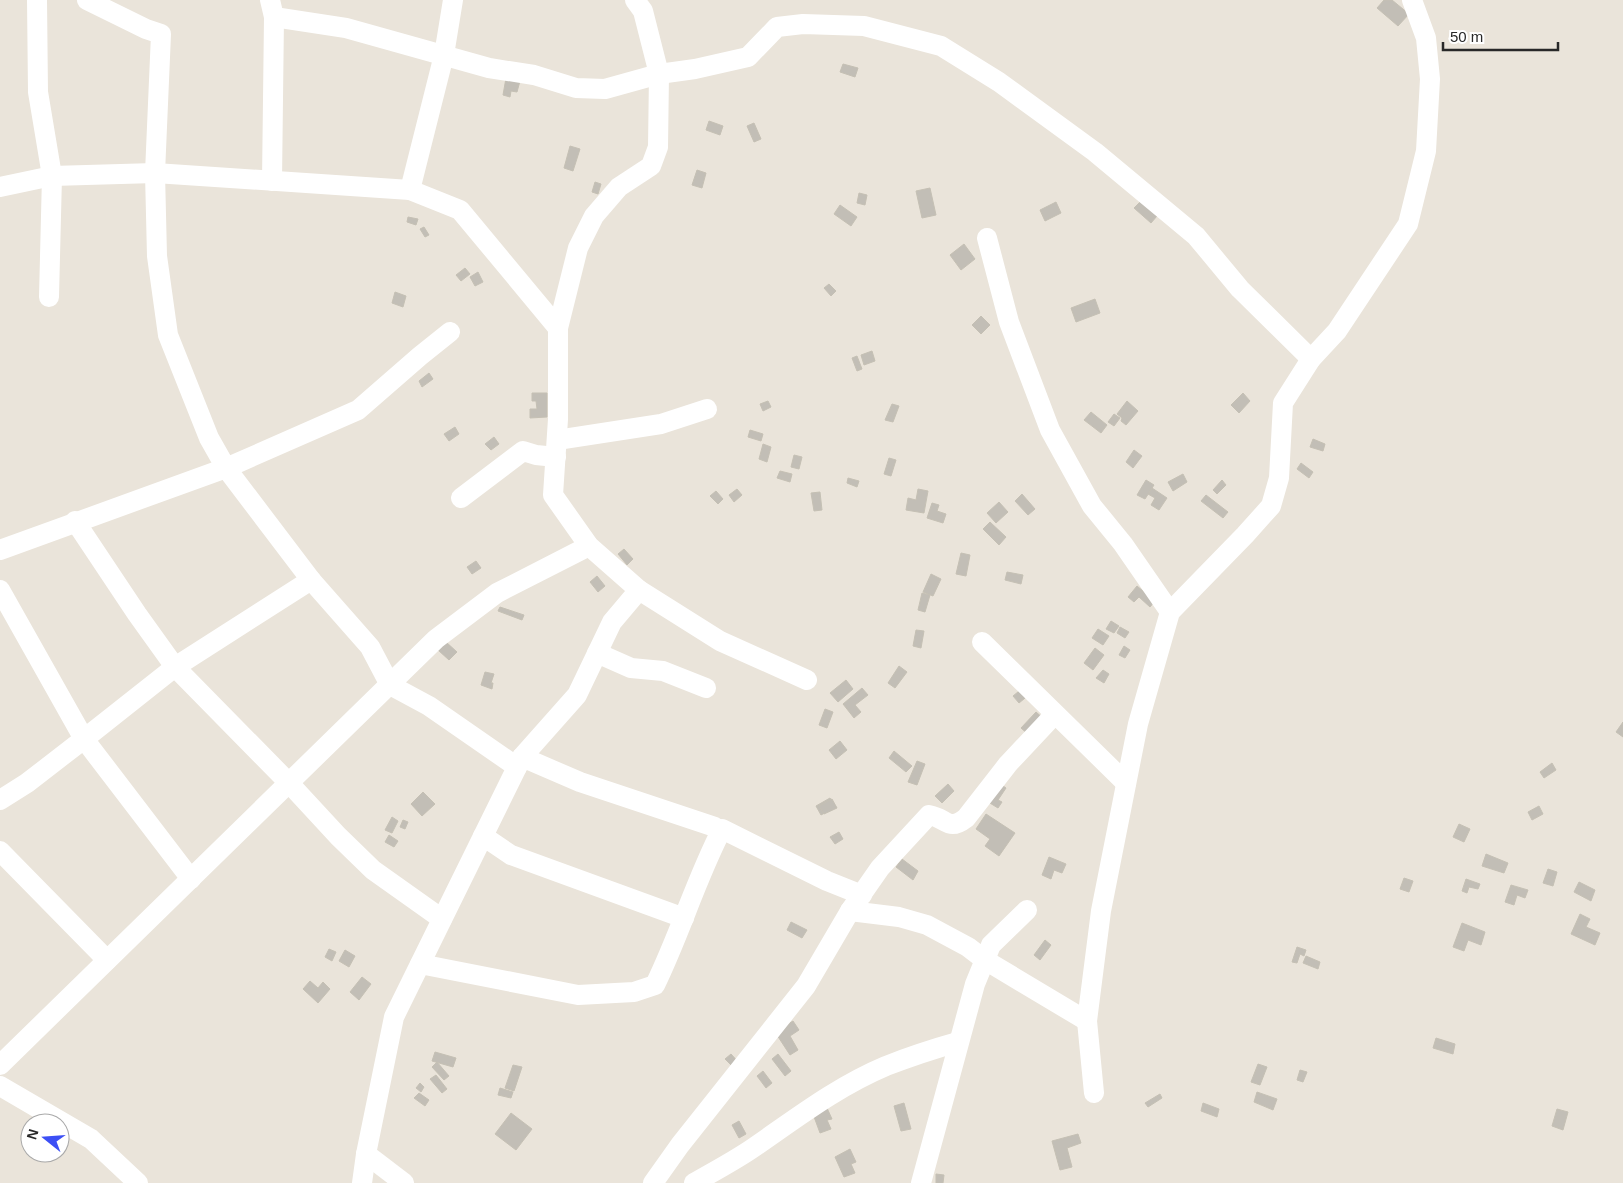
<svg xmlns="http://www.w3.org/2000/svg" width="1623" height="1183" viewBox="0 0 1623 1183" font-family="Helvetica,sans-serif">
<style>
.building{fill:#c2beb6;stroke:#c5c0b4}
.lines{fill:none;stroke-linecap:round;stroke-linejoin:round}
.minor{stroke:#fff;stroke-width:20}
</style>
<rect width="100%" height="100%" fill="#eae4da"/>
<!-- building -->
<g class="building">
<polygon points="1384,0 1392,0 1409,14 1398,26 1377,8"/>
<polygon points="843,64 858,68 855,77 840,72"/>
<polygon points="506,78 520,81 517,92 511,91 510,97 503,95"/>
<polygon points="709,121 723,126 720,135 706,130"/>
<polygon points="754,123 761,139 754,142 747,126"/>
<polygon points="570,146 580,149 573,171 564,168"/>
<polygon points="697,170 706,173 702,188 692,185"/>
<polygon points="595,182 601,184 598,194 592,192"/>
<polygon points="930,188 936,215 922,218 916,191"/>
<polygon points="859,193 867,195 865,205 857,203"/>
<polygon points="1141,201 1157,216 1151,223 1134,208"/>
<polygon points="1056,202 1061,213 1045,221 1040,210"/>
<polygon points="840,205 857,217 851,226 834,214"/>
<polygon points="408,217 418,219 416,225 407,222"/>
<polygon points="424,227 429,235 425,237 420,229"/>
<polygon points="964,244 975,259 961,270 950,255"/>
<polygon points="465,268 470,274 461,281 456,275"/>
<polygon points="478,272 483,282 475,286 470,277"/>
<polygon points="829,284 836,291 831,296 824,288"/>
<polygon points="395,292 406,296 403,307 392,303"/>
<polygon points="1095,299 1100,313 1076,322 1071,308"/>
<polygon points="981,316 990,325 981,334 972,325"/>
<polygon points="872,351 875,361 864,365 861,355"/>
<polygon points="857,356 862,369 857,371 852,358"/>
<polygon points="429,373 433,379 422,387 419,381"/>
<polygon points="532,393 547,393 547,417 530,418 530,409 537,409 536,401 532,401"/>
<polygon points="1243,393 1250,401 1239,413 1231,405"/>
<polygon points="768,401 771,407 763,411 760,404"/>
<polygon points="1127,401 1138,411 1126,425 1121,421 1122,418 1117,414"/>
<polygon points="892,404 899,406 893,422 885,420"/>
<polygon points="1091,412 1107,425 1101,433 1084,420"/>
<polygon points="1114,414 1120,418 1114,426 1108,422"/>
<polygon points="455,427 459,434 449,441 444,434"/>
<polygon points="750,430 763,434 761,441 748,437"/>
<polygon points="494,437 499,444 491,450 485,444"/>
<polygon points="1313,439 1325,444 1323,451 1310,447"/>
<polygon points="763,444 771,447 767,462 759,459"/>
<polygon points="1134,450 1142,456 1133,468 1126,462"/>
<polygon points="794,455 802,457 799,469 791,467"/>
<polygon points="889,458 896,460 891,476 884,474"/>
<polygon points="1301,463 1313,472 1309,478 1297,469"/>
<polygon points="780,471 792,474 790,482 777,478"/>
<polygon points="1183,474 1187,482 1173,491 1168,482"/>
<polygon points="848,478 859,481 857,487 847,483"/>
<polygon points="1146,480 1154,485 1145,499 1137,495"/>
<polygon points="1222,480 1226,485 1217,494 1213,490"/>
<polygon points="1152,488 1167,498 1159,510 1151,505 1155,498 1148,494"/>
<polygon points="737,489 742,495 734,502 729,495"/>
<polygon points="918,489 928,491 924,513 906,510 908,498 916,500"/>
<polygon points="716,491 723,499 718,504 710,496"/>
<polygon points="820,492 822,510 814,511 811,493"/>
<polygon points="1022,494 1035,509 1028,515 1015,501"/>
<polygon points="1206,495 1228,512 1223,518 1201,501"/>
<polygon points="999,502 1008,512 996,523 987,513"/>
<polygon points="932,503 939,505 937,511 946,514 943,523 927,518"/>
<polygon points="990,522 1006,537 999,545 983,529"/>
<polygon points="624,549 633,559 627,565 618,554"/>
<polygon points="961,553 970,555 966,576 956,574"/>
<polygon points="476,561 481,568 472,574 467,567"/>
<polygon points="1007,572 1023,575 1021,584 1005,580"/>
<polygon points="931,574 941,579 933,596 923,592"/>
<polygon points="597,576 605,586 598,592 590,582"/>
<polygon points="1137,586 1155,601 1150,607 1139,597 1134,602 1128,597"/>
<polygon points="922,593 930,595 925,612 918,610"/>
<polygon points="500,607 524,615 522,620 498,611"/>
<polygon points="1111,621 1119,626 1114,633 1106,629"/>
<polygon points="1120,627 1129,632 1125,638 1117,633"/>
<polygon points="1098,629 1109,636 1103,645 1092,638"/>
<polygon points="916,630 924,631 921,648 913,646"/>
<polygon points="446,642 457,652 449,660 438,650"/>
<polygon points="1124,646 1130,650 1125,658 1119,655"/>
<polygon points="1095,648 1104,655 1093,670 1084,663"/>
<polygon points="899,666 907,672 895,688 888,683"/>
<polygon points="1103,670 1109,674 1104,683 1096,678"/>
<polygon points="485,672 494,674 491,683 493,683 492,689 481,685"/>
<polygon points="846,680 853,689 838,702 830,693"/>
<polygon points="1024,687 1030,694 1019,703 1013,696"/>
<polygon points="862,688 868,695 855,705 861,712 854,718 843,704"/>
<polygon points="825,709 833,712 827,728 819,725"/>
<polygon points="1036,712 1044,719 1029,735 1021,728"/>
<polygon points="1623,722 1623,737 1616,732"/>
<polygon points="840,741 847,750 836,759 829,750"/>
<polygon points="894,751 912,766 906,772 889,758"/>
<polygon points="917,761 925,764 917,785 908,782"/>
<polygon points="1552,763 1556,770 1544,778 1540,772"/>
<polygon points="996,781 1006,788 998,800 1002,802 998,808 985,800"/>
<polygon points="948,784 954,791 942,803 935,796"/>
<polygon points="423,792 435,804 422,816 411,804"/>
<polygon points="830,798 836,807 821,815 816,806"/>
<polygon points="832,799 837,808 824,814 819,806"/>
<polygon points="1539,806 1543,814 1532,820 1528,812"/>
<polygon points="986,814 1015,833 999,856 985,846 990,839 976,829"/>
<polygon points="392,817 398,821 392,833 385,830"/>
<polygon points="403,820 408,822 405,829 400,827"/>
<polygon points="1459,824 1470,829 1464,842 1453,837"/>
<polygon points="839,832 843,839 835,844 830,837"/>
<polygon points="389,835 398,841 394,847 385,842"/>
<polygon points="1486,854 1508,863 1504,873 1482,866"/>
<polygon points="1049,857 1066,864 1062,873 1054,870 1051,879 1042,875"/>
<polygon points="902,859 918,871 913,880 896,867"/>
<polygon points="1548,869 1557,872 1553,886 1543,883"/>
<polygon points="1404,878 1413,881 1409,892 1400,889"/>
<polygon points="1466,879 1480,884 1478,889 1469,887 1467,893 1462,891"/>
<polygon points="1579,882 1595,890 1591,901 1574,892"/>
<polygon points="1511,885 1528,890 1525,898 1517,895 1514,905 1505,902"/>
<polygon points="1580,914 1590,919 1586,927 1600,933 1595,945 1571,934"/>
<polygon points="791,922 807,930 802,938 787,930"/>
<polygon points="1462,923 1485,932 1481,945 1468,940 1464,951 1453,947"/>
<polygon points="1045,940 1051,945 1040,960 1034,955"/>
<polygon points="1297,947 1306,950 1304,956 1300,954 1297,963 1292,962"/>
<polygon points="329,949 336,952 332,961 325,957"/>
<polygon points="345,950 355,956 349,967 339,961"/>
<polygon points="1306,956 1320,962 1318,969 1303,963"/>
<polygon points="362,977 371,984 359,1000 350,992"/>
<polygon points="310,981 318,988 323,982 330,989 318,1003 303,989"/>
<polygon points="793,1021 799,1030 790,1036 798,1050 790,1055 775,1032"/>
<polygon points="1436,1038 1455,1044 1453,1054 1433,1048"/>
<polygon points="435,1052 456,1058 453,1067 432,1061"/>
<polygon points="731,1054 740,1064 735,1069 725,1059"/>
<polygon points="778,1054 791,1071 785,1076 772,1059"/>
<polygon points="437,1062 449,1076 444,1080 432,1067"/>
<polygon points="1258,1064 1267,1067 1260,1085 1251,1082"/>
<polygon points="513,1065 522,1067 514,1091 505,1088"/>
<polygon points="1300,1070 1307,1072 1303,1082 1297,1080"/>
<polygon points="763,1071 772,1083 766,1088 757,1076"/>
<polygon points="436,1075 447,1089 442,1093 430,1079"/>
<polygon points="420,1083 424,1087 421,1092 416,1088"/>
<polygon points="500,1088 513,1092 511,1098 498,1095"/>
<polygon points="1257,1092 1277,1099 1273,1110 1254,1102"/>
<polygon points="419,1093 429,1100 425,1106 414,1098"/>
<polygon points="1160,1094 1162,1098 1148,1107 1145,1103"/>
<polygon points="904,1103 911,1129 901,1131 894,1106"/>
<polygon points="1203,1103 1219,1109 1217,1117 1201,1111"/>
<polygon points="827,1108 832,1119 827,1120 831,1129 820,1133 813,1114"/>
<polygon points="1557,1109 1568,1112 1563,1130 1552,1126"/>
<polygon points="511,1113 532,1129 516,1150 495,1134"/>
<polygon points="739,1121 746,1134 739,1138 732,1125"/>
<polygon points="1078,1134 1081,1143 1067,1148 1072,1167 1060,1170 1052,1141"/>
<polygon points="850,1149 856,1162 851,1164 855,1173 844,1177 835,1157"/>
<polygon points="936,1174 944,1175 943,1183 936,1183"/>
</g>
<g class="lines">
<!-- minor -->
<g class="minor">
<polyline points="37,0 38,92 52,176 49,297"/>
<polyline points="87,0 146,29 161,34 155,173 157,256 168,335 209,438 226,468 311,580 370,647 390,685 429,706 517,767"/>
<polyline points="270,0 274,17 272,181"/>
<polyline points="274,17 346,28 489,68 534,75 576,88 605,89 659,74 695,69 748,57 777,27 803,24 864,26 941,46 999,82 1095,152 1196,236 1240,289 1311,359"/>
<polyline points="0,187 52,176 155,173 410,190 460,210 558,328 558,419 553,495 589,546 639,590 612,622 577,695 522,757 394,1017 366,1154 362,1183"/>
<polyline points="410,190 444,55 453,0"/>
<polyline points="987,238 1009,322 1050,430 1092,506 1123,544 1170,612"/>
<polyline points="558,328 578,248 594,216 619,187 651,166 658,147 659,74 643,11 635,0"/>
<polyline points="557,440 661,424 707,409"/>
<polyline points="461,498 523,451 536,455 556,457"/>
<polyline points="75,521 137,614 175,667 289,783 338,836 373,870 442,919"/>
<polyline points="0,550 226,468 358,410 420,356 450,332"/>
<polyline points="0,590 84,739 191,879"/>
<polyline points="639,590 720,641 807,680"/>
<polyline points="982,642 1126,783"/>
<polyline points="597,653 631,668 663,671 706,688"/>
<polyline points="522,757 580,782 715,827"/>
<polyline points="0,800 27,783 84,739 175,667 311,580"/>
<polyline points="483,836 511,855 684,918"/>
<polyline points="0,851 107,960"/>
<polyline points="850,911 899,917 927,925 968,947 985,960 1087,1021"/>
<path d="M420 964 578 995 634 992 655 985C680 934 696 879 722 829L827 881 862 895"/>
<polyline points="0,1065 436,639 497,593 589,546"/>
<polyline points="0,1086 91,1139 138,1183"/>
<polyline points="1094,1093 1087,1021 1101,911 1138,724 1170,612 1245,535 1271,506 1279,478 1283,403 1311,359 1337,331 1408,224 1426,151 1430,79 1426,38 1412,0"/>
<polyline points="366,1154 404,1183"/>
<path d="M653 1183 680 1145 806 986 850 911 880 868 929 815C947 818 948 832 966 818L1008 764 1055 714"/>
<path d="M694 1183C713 1172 732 1162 750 1150 794 1120 836 1087 886 1066 909 1057 933 1049 958 1042"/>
<polyline points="921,1183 975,984 991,945 1027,910"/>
</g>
</g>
<!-- north arrow -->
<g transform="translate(45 1138) rotate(287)"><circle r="24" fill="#ffffff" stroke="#a9a9a9"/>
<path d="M0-4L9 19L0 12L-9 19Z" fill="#3c4ff5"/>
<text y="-8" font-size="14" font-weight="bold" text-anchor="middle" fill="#282828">N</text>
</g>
<!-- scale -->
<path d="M1443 42v8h115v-8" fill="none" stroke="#282828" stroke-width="2.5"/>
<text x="1450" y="42" font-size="15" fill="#282828" stroke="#ffffff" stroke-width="4" paint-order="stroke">50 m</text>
</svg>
